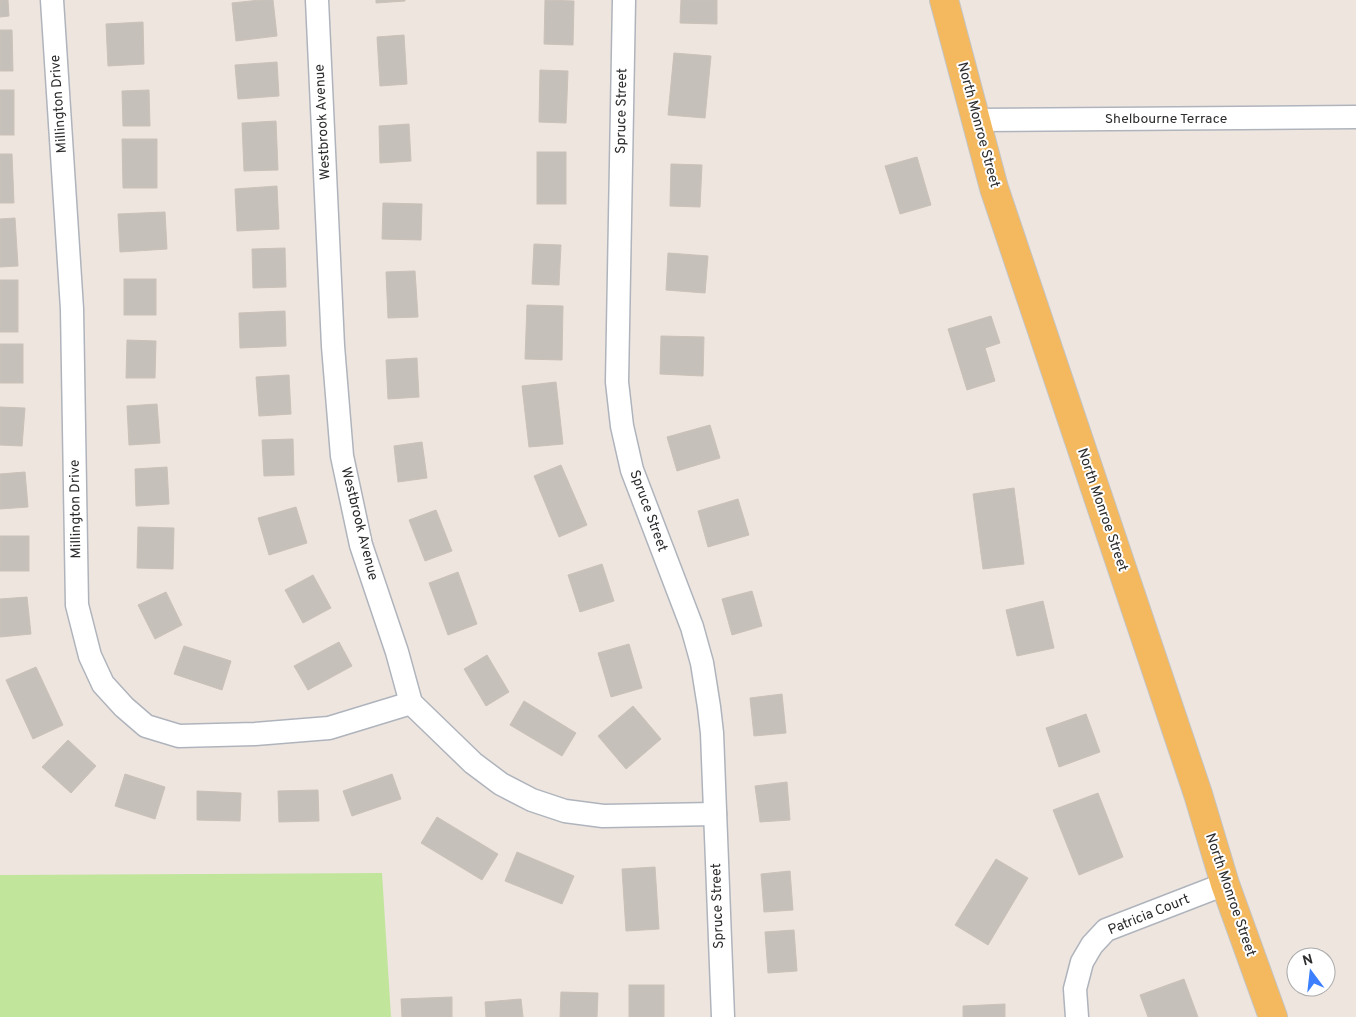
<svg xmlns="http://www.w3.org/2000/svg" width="1356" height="1017" viewBox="0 0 1356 1017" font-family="Overpass,sans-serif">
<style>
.green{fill:#c0e59b}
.building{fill:#c6c0ba;stroke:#cac1b8}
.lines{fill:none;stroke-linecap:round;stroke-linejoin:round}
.minor-casing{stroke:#afb4bc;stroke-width:25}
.major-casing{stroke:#c4c4c4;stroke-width:30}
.minor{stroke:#fff;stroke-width:22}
.major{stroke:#f4b95e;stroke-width:28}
.labels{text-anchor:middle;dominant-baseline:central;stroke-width:4;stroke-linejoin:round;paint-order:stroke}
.street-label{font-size:14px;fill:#2c2c2c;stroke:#fff}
</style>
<rect width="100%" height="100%" fill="#eee5df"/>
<!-- green -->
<polygon class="green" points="382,873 391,1017 0,1017 0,875"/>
<!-- building -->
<g class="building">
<polygon points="0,0 8,0 9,16 0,17"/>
<polygon points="260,0 273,0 277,36 236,41 232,3"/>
<polygon points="376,0 405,0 405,1 376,3"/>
<polygon points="545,0 574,1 573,45 544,44"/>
<polygon points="681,0 717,0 717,24 680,23"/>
<polygon points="143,22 144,64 108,66 106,24"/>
<polygon points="0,30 12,30 13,71 0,71"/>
<polygon points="404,35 407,84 380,86 377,37"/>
<polygon points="674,53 711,56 705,118 668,115"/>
<polygon points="277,62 279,96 238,99 235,65"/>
<polygon points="540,70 568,71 566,123 539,122"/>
<rect x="0" y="90" width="14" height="45"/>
<polygon points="149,90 150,126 123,126 122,91"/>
<polygon points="276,121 278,170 244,171 242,123"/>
<polygon points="409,124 411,161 380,163 379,126"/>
<polygon points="122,139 157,139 157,188 123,188"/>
<rect x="537" y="152" width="29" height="52"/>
<polygon points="0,154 12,154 14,203 0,203"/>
<polygon points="917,157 931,205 900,214 885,166"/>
<polygon points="671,164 702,165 700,207 670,206"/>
<polygon points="277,186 279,229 237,231 235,189"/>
<polygon points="383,203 422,204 421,240 382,239"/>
<polygon points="165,212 167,249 120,252 118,214"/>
<polygon points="15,218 18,266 0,267 0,219"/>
<polygon points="534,244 561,245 559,285 532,284"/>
<polygon points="285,248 286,287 253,288 252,249"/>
<polygon points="668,253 708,256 705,293 666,290"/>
<polygon points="415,271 418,317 388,318 386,272"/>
<rect x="124" y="279" width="32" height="36"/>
<rect x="0" y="280" width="18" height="52"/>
<polygon points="527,305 563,306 562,360 525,359"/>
<polygon points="285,311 286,346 240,348 239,313"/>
<polygon points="991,316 1000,343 985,348 995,381 967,390 948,329"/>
<polygon points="661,336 704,337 703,376 660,374"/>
<polygon points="127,340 156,341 155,378 126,378"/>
<rect x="0" y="344" width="23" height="39"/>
<polygon points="417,358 419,397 388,399 386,360"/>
<polygon points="289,375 291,414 259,416 256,377"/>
<polygon points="556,382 563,444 529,447 522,386"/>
<polygon points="157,404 160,443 129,445 127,406"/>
<polygon points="0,407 25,408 22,446 0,445"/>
<polygon points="710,425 720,458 677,471 667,437"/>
<polygon points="293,439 294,475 264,476 262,440"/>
<polygon points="422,442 427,478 398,482 394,446"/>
<polygon points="561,465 587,525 559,537 534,476"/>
<polygon points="167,467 169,504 136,506 135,469"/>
<polygon points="25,472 28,507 0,509 0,474"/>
<polygon points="1014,488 1024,564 983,569 973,494"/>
<polygon points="738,499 749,535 708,547 698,511"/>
<polygon points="296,507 307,543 269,555 258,518"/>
<polygon points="436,510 452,551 425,561 409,520"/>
<polygon points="138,527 174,528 173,569 137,568"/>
<rect x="0" y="536" width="29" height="35"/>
<polygon points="602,564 614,601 580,612 568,575"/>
<polygon points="458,572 477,624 448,635 429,583"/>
<polygon points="313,575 331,608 303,623 285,590"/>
<polygon points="752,591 762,626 732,635 722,599"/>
<polygon points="166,592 182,625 155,639 138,605"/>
<polygon points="27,597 31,634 0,637 0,599"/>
<polygon points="1043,601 1054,648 1017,656 1006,610"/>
<polygon points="339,642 352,666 308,690 294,666"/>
<polygon points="629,644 642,688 611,697 598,653"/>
<polygon points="184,646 231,661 222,690 174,674"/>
<polygon points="487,655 509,692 486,706 464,669"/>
<polygon points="36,667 63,725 33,739 6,680"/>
<polygon points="782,694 786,733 754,736 750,698"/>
<polygon points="524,701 576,733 562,756 510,725"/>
<polygon points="633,706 661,739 626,769 598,736"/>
<polygon points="1086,714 1100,752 1059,767 1046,728"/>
<polygon points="68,740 96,766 71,793 42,767"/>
<polygon points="125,774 165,787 155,819 115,806"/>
<polygon points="392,774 401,799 352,816 343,791"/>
<polygon points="787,782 790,820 760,822 755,786"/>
<polygon points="318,790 319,821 279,822 278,791"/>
<polygon points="197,791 241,793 240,821 197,820"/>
<polygon points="1098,793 1123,857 1079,875 1053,810"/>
<polygon points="437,817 498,854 482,880 421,843"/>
<polygon points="517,852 574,876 562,904 505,881"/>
<polygon points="996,859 1028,878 988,945 955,925"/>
<polygon points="655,867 659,929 626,931 622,869"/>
<polygon points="790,871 793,910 764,912 761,874"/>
<polygon points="794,930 797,971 768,973 765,932"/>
<polygon points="1184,979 1198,1017 1148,1017 1140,995"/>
<rect x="629" y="985" width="35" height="32"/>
<polygon points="561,992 598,993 597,1017 560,1017"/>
<polygon points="452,997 452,1017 402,1017 401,999"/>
<polygon points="521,999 523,1017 486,1017 485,1002"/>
<polygon points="1005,1004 1005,1017 963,1017 963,1006"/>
</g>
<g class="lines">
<defs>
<g id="minor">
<polyline points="52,0 72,309 77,605 90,656 103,684 124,707 146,726 179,736 255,734 329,728 411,703"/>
<polyline points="317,0 333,346 342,456 361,545 397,652 411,703 473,763 501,784 532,800 565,811 603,816 715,814"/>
<polyline points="624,0 617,382 622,426 632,470 692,627 702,663 709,707 712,733 723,1017"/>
<polyline points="976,120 1356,117"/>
<polyline points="1077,1017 1075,989 1082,962 1092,945 1106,930 1225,884"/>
</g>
<polyline id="major" points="944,0 994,188 1198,794 1225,884 1273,1017"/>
</defs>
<!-- minor casing -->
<use href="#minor" class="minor-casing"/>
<!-- major casing -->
<use href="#major" class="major-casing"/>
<!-- minor -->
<use href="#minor" class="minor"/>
<!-- major -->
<use href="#major" class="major"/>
</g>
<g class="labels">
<!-- street labels -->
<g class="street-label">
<text transform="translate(59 104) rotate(-94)">Millington Drive</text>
<text transform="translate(622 111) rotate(-89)">Spruce Street</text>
<text x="1166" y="119">Shelbourne Terrace</text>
<text transform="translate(323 122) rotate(-93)">Westbrook Avenue</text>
<text transform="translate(978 125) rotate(75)">North Monroe Street</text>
<text transform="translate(76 509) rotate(-91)">Millington Drive</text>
<text transform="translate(1102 510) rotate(71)">North Monroe Street</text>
<text transform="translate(648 511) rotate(70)">Spruce Street</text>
<text transform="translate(359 524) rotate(76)">Westbrook Avenue</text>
<text transform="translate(1230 895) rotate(71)">North Monroe Street</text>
<text transform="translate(718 906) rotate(-92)">Spruce Street</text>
<text transform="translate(1149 915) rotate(-22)">Patricia Court</text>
</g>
</g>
<!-- north arrow -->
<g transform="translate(1311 972) rotate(345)"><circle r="24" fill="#ffffff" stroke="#ababab"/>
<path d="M0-4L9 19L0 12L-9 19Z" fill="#3c7ffe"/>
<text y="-8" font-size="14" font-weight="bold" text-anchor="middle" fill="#2c2c2c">N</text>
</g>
</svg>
